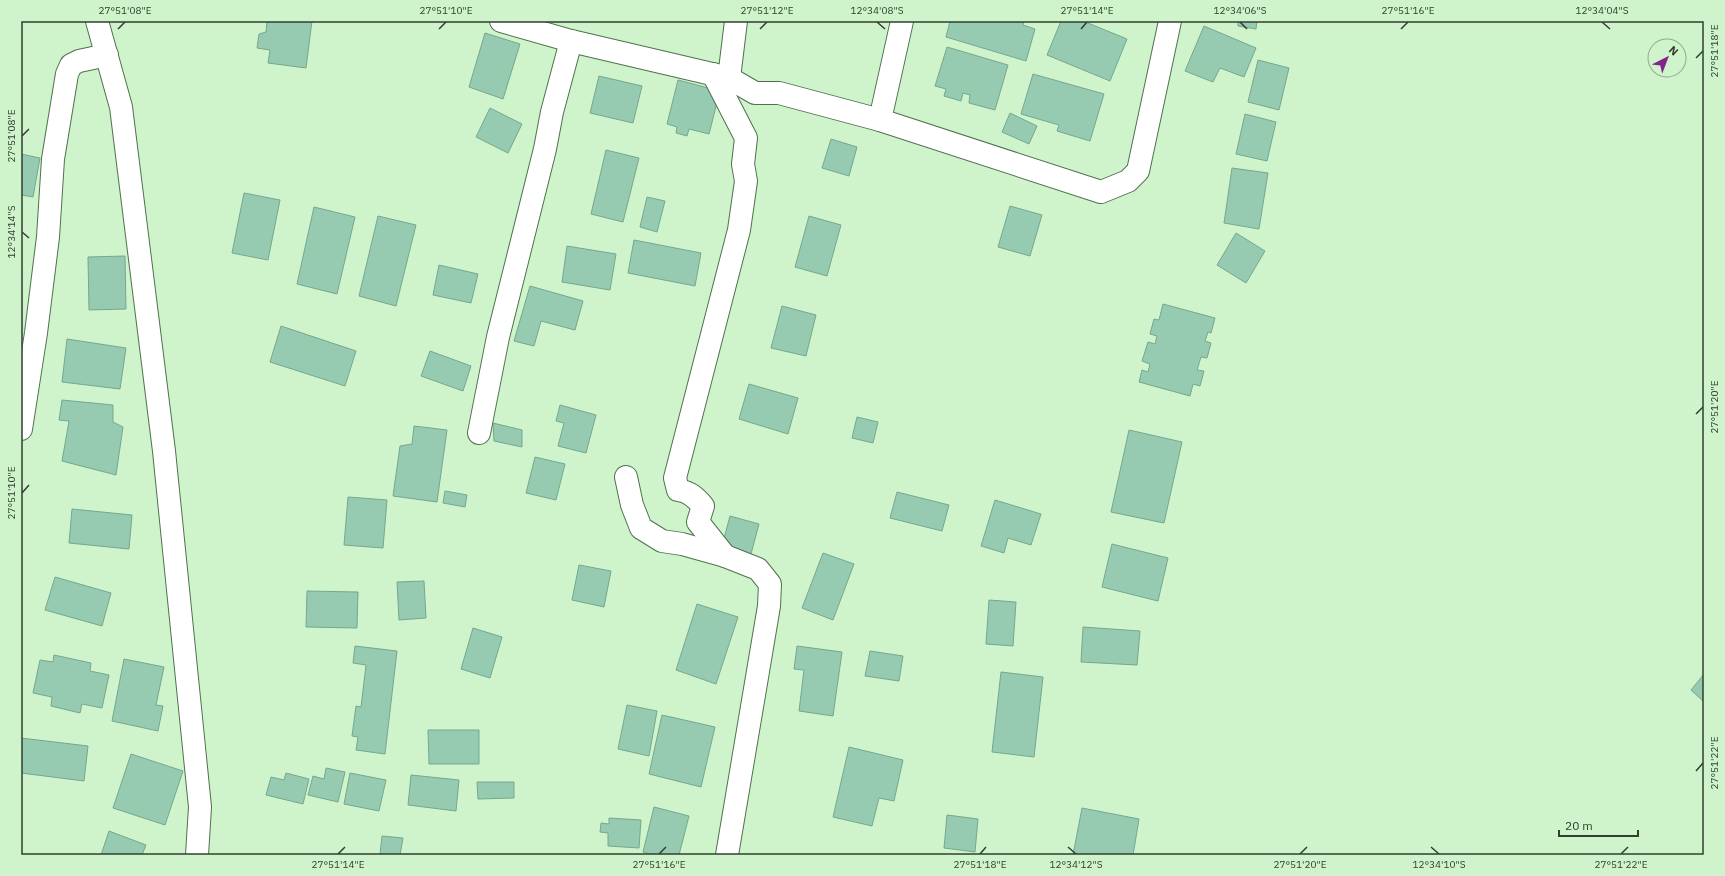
<svg xmlns="http://www.w3.org/2000/svg" width="1725" height="876" viewBox="0 0 1725 876" font-family="'IBM Plex Sans',sans-serif">
<style>
.building{fill:#96cbb1;stroke:#74a88e}
.lines{fill:none;stroke-linecap:round;stroke-linejoin:round}
.street-casing{stroke:#50714e;stroke-width:24}
.street{stroke:#fff;stroke-width:22}
.ticks{fill:none;stroke:#313f2f;stroke-width:1.5}
.neatline{fill:none;stroke:#313f2f;stroke-width:1.5}
.ticks-label{font-size:10px;text-anchor:middle;fill:#313f2f}
</style>
<rect width="100%" height="100%" fill="#cff4cb"/>
<!-- building -->
<g class="building">
<polygon points="267,21 312,21 306,68 268,63 270,50 257,48 259,34 266,32"/>
<polygon points="950,21 1024,21 1023,25 1035,29 1026,61 946,37"/>
<polygon points="1061,21 1083,21 1127,39 1110,81 1047,55"/>
<polygon points="1238,21 1257,21 1256,29 1238,26"/>
<polygon points="1204,26 1256,48 1244,77 1220,68 1213,82 1185,71"/>
<polygon points="485,33 520,44 503,99 469,87"/>
<polygon points="947,47 1008,65 995,110 969,103 970,95 963,93 961,101 944,96 946,89 935,86"/>
<polygon points="1258,60 1289,68 1279,110 1248,102"/>
<polygon points="1033,74 1104,94 1090,141 1057,131 1059,125 1021,114"/>
<polygon points="599,76 642,86 633,123 590,113"/>
<polygon points="678,80 720,91 709,134 689,129 687,136 676,133 677,127 667,124"/>
<polygon points="490,108 522,124 508,153 476,137"/>
<polygon points="1010,113 1037,126 1029,144 1002,132"/>
<polygon points="1245,114 1276,122 1267,161 1236,154"/>
<polygon points="831,139 857,147 849,176 822,168"/>
<polygon points="606,150 639,158 623,222 591,214"/>
<polygon points="21,154 40,158 33,197 21,195"/>
<polygon points="1232,168 1268,173 1259,229 1224,223"/>
<polygon points="244,193 280,200 268,260 232,253"/>
<polygon points="647,197 665,201 657,232 640,227"/>
<polygon points="1010,206 1042,215 1030,256 998,247"/>
<polygon points="314,207 355,217 337,294 297,284"/>
<polygon points="378,216 416,225 396,306 359,296"/>
<polygon points="809,216 841,225 827,276 795,267"/>
<polygon points="1236,233 1265,251 1246,283 1217,265"/>
<polygon points="634,240 701,253 695,286 628,273"/>
<polygon points="567,246 616,254 610,290 562,282"/>
<polygon points="125,256 126,309 89,310 88,257"/>
<polygon points="439,265 478,274 471,303 433,295"/>
<polygon points="530,286 583,301 575,330 541,321 534,346 514,341"/>
<polygon points="1163,304 1215,318 1211,333 1208,332 1205,341 1211,343 1207,358 1201,357 1197,370 1204,371 1200,386 1193,384 1190,396 1139,382 1142,370 1148,372 1150,364 1142,361 1148,342 1155,344 1157,336 1150,334 1154,319 1159,320"/>
<polygon points="782,306 816,315 806,356 771,348"/>
<polygon points="281,326 356,351 345,386 270,362"/>
<polygon points="67,339 126,348 120,389 62,382"/>
<polygon points="430,351 471,366 463,391 421,376"/>
<polygon points="749,384 798,398 788,434 739,419"/>
<polygon points="62,400 113,405 113,422 123,427 116,475 62,461 69,421 59,420"/>
<polygon points="560,405 596,415 586,453 558,446 564,423 556,421"/>
<polygon points="857,417 878,422 873,443 852,438"/>
<polygon points="493,423 522,430 522,447 494,441"/>
<polygon points="414,426 447,430 437,502 393,496 400,446 412,444"/>
<polygon points="1129,430 1182,442 1164,523 1111,512"/>
<polygon points="535,457 565,464 556,500 526,493"/>
<polygon points="445,491 467,495 465,507 443,503"/>
<polygon points="897,492 949,505 942,531 890,518"/>
<polygon points="348,497 387,500 383,548 344,545"/>
<polygon points="995,500 1041,514 1031,545 1008,538 1004,553 981,546"/>
<polygon points="72,509 132,515 129,549 69,543"/>
<polygon points="730,516 759,524 751,554 722,546"/>
<polygon points="1112,544 1168,558 1158,601 1102,587"/>
<polygon points="823,553 854,564 833,620 802,608"/>
<polygon points="579,565 611,571 604,607 572,600"/>
<polygon points="55,577 111,593 102,626 45,610"/>
<polygon points="424,581 426,618 399,620 397,582"/>
<polygon points="307,591 358,592 357,628 306,627"/>
<polygon points="989,600 1016,602 1013,646 986,644"/>
<polygon points="697,604 738,617 716,684 676,670"/>
<polygon points="1083,627 1140,631 1137,665 1081,662"/>
<polygon points="473,628 502,637 490,678 461,669"/>
<polygon points="355,646 397,651 385,754 356,750 358,737 352,736 356,706 361,707 366,665 353,663"/>
<polygon points="797,646 842,652 833,716 799,711 804,670 794,669"/>
<polygon points="870,651 903,656 899,681 865,676"/>
<polygon points="54,655 91,663 90,671 109,675 102,708 82,704 80,713 51,706 52,697 33,693 40,660 53,662"/>
<polygon points="124,659 164,667 156,705 163,706 158,731 112,721"/>
<polygon points="1001,672 1043,677 1034,757 992,752"/>
<polygon points="1704,674 1704,702 1691,690"/>
<polygon points="627,705 657,711 649,756 618,749"/>
<polygon points="662,715 715,727 701,787 649,774"/>
<polygon points="428,730 479,730 479,764 429,764"/>
<polygon points="21,738 88,746 84,781 21,773"/>
<polygon points="849,747 903,760 894,801 879,798 872,826 833,817"/>
<polygon points="131,754 183,771 165,825 113,808"/>
<polygon points="326,768 345,772 338,802 308,795 313,776 324,779"/>
<polygon points="286,773 309,779 303,804 266,795 271,777 284,780"/>
<polygon points="350,773 386,780 379,811 344,804"/>
<polygon points="411,775 459,780 456,811 408,805"/>
<polygon points="477,782 514,782 514,798 478,799"/>
<polygon points="654,807 689,816 679,855 654,855 643,852"/>
<polygon points="1082,808 1139,819 1133,855 1073,855"/>
<polygon points="947,815 978,819 975,852 944,848"/>
<polygon points="609,818 641,820 639,848 608,846 608,833 600,832 601,823 609,824"/>
<polygon points="109,831 146,845 142,855 101,855"/>
<polygon points="382,836 403,838 400,855 380,854"/>
</g>
<g class="lines">
<defs>
<g id="street">
<polyline points="97,21 121,107 164,451 200,807 197,855"/>
<polyline points="501,21 571,41 729,78 755,93 779,93 880,120 1101,192 1128,181 1138,171 1170,21"/>
<path d="M713 74 746 138 743 164 746 181 739 230 675 478 678 490C690 492 695 497 703 506L698 522 725 556"/>
<polyline points="729,78 736,21"/>
<polyline points="880,120 902,21"/>
<polyline points="21,429 36,333 48,237 53,159 67,74 71,65 79,61 107,55"/>
<polyline points="479,433 498,337 545,149 552,112 571,41"/>
<polyline points="626,477 632,505 641,528 662,541 682,544 725,556 758,569 770,584 769,606 727,855"/>
</g>
</defs>
<!-- street casing -->
<use href="#street" class="street-casing"/>
<!-- street -->
<use href="#street" class="street"/>
</g>
<!-- ticks -->
<path class="ticks" d="M877 22 885 29M1240 22 1247 29M1602 22 1610 29M118 29 125 22M439 29 446 22M760 29 767 22M1081 29 1087 22M1401 29 1408 22M1696 58 1703 51M22 136 29 129M22 232 29 238M1696 414 1703 407M22 493 29 485M1696 771 1703 763M1068 847 1076 854M1431 847 1439 854M338 854 345 847M659 854 666 847M980 854 986 847M1300 854 1307 847M1621 854 1628 847"/>
<!-- border -->
<rect width="1725" height="876" fill="none" stroke="#cff4cb" stroke-width="44"/>
<!-- north arrow -->
<g transform="translate(1667 58) rotate(42)"><circle r="19" fill="#cff4cb" stroke="#90ac8d"/>
<path d="M0-3L7 15L0 10L-7 15Z" fill="#82238e"/>
<text y="-6" font-size="11" font-weight="bold" text-anchor="middle" fill="#313f2f">N</text>
</g>
<!-- scale -->
<path d="M1559 830v6h79v-6" fill="none" stroke="#313f2f" stroke-width="2"/>
<text x="1565" y="830" font-size="12" fill="#313f2f" stroke="#cff4cb" stroke-width="3" paint-order="stroke">20 m</text>
<rect x="22" y="22" width="1681" height="832" class="neatline"/>
<g class="ticks-label">
<text x="125" y="14">27°51'08"E</text>
<text x="446" y="14">27°51'10"E</text>
<text x="767" y="14">27°51'12"E</text>
<text x="877" y="14">12°34'08"S</text>
<text x="1087" y="14">27°51'14"E</text>
<text x="1240" y="14">12°34'06"S</text>
<text x="1408" y="14">27°51'16"E</text>
<text x="1602" y="14">12°34'04"S</text>
<text transform="translate(1714 51) rotate(-90)" y="4">27°51'18"E</text>
<text transform="translate(11 136) rotate(-90)" y="4">27°51'08"E</text>
<text transform="translate(11 232) rotate(-90)" y="4">12°34'14"S</text>
<text transform="translate(1714 407) rotate(-90)" y="4">27°51'20"E</text>
<text transform="translate(11 493) rotate(-90)" y="4">27°51'10"E</text>
<text transform="translate(1714 763) rotate(-90)" y="4">27°51'22"E</text>
<text x="338" y="868">27°51'14"E</text>
<text x="659" y="868">27°51'16"E</text>
<text x="980" y="868">27°51'18"E</text>
<text x="1076" y="868">12°34'12"S</text>
<text x="1300" y="868">27°51'20"E</text>
<text x="1439" y="868">12°34'10"S</text>
<text x="1621" y="868">27°51'22"E</text>
</g>
</svg>
